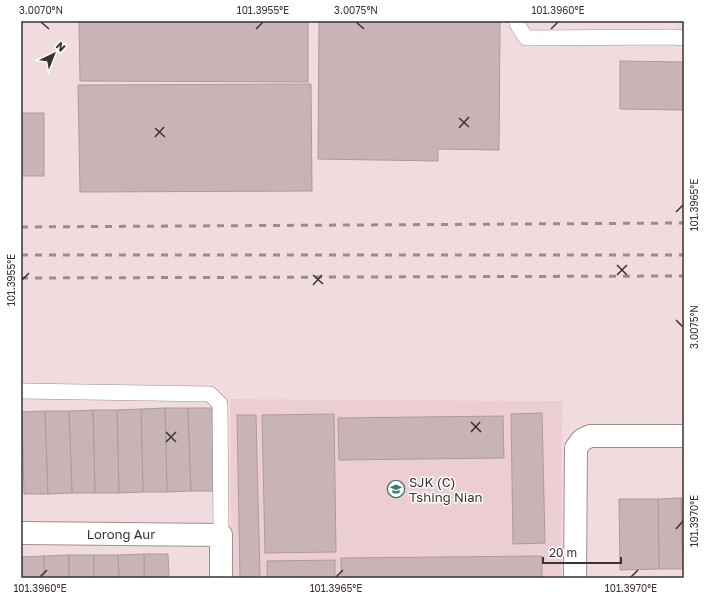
<svg xmlns="http://www.w3.org/2000/svg" width="705" height="599" viewBox="0 0 705 599" font-family="'Golos Text',sans-serif">
<style>
.built{fill:#ecced2}
.building{fill:#c8b4b6;stroke:#ad9a9c}
.lines{fill:none;stroke-linecap:round;stroke-linejoin:round}
.lane-casing{stroke:#a18e91;stroke-width:16}
.street-casing{stroke:#a18e91;stroke-width:24}
.lane{stroke:#fff;stroke-width:15}
.street{stroke:#fff;stroke-width:22}
.rail{stroke:#9a8c8e;stroke-width:3;stroke-dasharray:7 7;stroke-linecap:butt}
.ticks{fill:none;stroke:#3a3233;stroke-width:1.5}
.labels{text-anchor:middle;dominant-baseline:central;stroke-width:3;stroke-linejoin:round;paint-order:stroke}
.poi-label{font-size:13px;fill:#3a3233;stroke:#fff;text-anchor:start}
.street-label{font-size:13px;fill:#3a3233;stroke:#fff}
.neatline{fill:none;stroke:#3a3233;stroke-width:1.5}
.ticks-label{font-size:10px;text-anchor:middle;fill:#3a3233}
</style>
<rect width="100%" height="100%" fill="#f0dcde"/>
<!-- built -->
<polygon class="built" points="230,399 562,401 561,578 231,578"/>
<!-- building -->
<g class="building">
<polygon points="79,21 308,21 308,82 80,81"/>
<polygon points="319,21 500,21 499,150 438,149 438,161 318,159"/>
<polygon points="620,61 684,62 684,110 620,109"/>
<polygon points="311,84 312,191 80,192 78,85"/>
<rect x="21" y="113" width="23" height="63"/>
<polygon points="165,408 188,408 191,491 167,492"/>
<polygon points="165,408 167,492 143,492 141,409"/>
<polygon points="188,408 212,408 214,491 191,491"/>
<polygon points="141,409 143,492 119,493 117,410"/>
<polygon points="93,410 117,410 119,493 95,493"/>
<polygon points="93,410 95,493 72,493 69,411"/>
<polygon points="45,411 48,494 24,494 22,412"/>
<polygon points="45,411 69,411 72,493 48,494"/>
<polygon points="542,413 545,543 513,544 511,414"/>
<polygon points="334,414 336,552 265,553 262,415"/>
<polygon points="237,415 256,415 260,578 240,578"/>
<polygon points="503,416 504,458 339,460 338,418"/>
<polygon points="681,498 683,569 659,569 658,499"/>
<polygon points="681,498 684,498 684,569 683,569"/>
<polygon points="619,499 658,499 659,569 620,570"/>
<polygon points="144,554 168,554 169,578 144,578"/>
<polygon points="144,554 144,578 119,578 118,555"/>
<polygon points="69,555 69,578 44,578 44,556"/>
<rect x="69" y="555" width="25" height="23"/>
<polygon points="94,555 118,555 119,578 94,578"/>
<polygon points="44,556 44,578 21,578 21,557"/>
<polygon points="542,556 542,578 341,578 341,558"/>
<polygon points="335,560 335,578 267,578 267,561"/>
</g>
<g class="lines">
<defs>
<g id="lane">
<polyline points="517,21 517,24 526,38 673,37 684,38"/>
<polyline points="21,391 210,394 220,404 221,535"/>
</g>
<g id="street">
<polyline points="21,533 221,535 221,578"/>
<polyline points="575,578 576,448 582,440 590,436 684,436"/>
</g>
</defs>
<!-- lane casing -->
<use href="#lane" class="lane-casing"/>
<!-- street casing -->
<use href="#street" class="street-casing"/>
<!-- lane -->
<use href="#lane" class="lane"/>
<!-- street -->
<use href="#street" class="street"/>
<!-- rail -->
<g class="rail">
<polyline points="21,227 684,223"/>
<polyline points="21,255 684,255"/>
<polyline points="21,278 684,276"/>
</g>
</g>
<!-- ticks -->
<path class="ticks" d="M41 22 49 29M356 22 364 29M256 29 263 22M551 29 558 22M459 118 469 127M155 128 165 137M459 128 469 117M155 137 164 127M676 212 683 205M617 265 627 275M313 275 323 284M617 275 627 265M22 280 29 273M313 285 322 275M676 320 683 327M471 422 481 432M166 432 176 442M471 432 480 422M166 442 176 432M676 529 683 521M40 577 47 570M336 577 343 570M631 577 638 570"/>
<!-- icons -->
<defs>
<symbol id="school-ring" viewBox="-11 -11 22 22"><circle r="9.5" fill="#fff" stroke="#3a7d6f" stroke-width="1.5"/><path d="M0-5L7-2L0 1L-7-2ZM-4 1L0 2.5L4 1V4Q0 6-4 4Z" fill="#3a7d6f"/></symbol>
</defs>
<g fill-rule="evenodd">
<use href="#school-ring" x="386" y="479" width="20" height="20"/>
</g>
<g class="labels">
<!-- poi labels -->
<g class="poi-label">
<text x="409" y="482">SJK (C)<tspan x="409" dy="15">Tshing Nian</tspan></text>
</g>
<!-- street labels -->
<g class="street-label">
<text x="121" y="534">Lorong Aur</text>
</g>
</g>
<!-- border -->
<rect width="705" height="599" fill="none" stroke="#ffffff" stroke-width="44"/>
<!-- north arrow -->
<g transform="translate(54 54) rotate(43)" stroke="#ffffff" stroke-width="3" paint-order="stroke">
<path d="M0-3L7 15L0 10L-7 15Z" fill="#3a3233"/>
<text y="-6" font-size="11" font-weight="bold" text-anchor="middle" fill="#3a3233">N</text>
</g>
<!-- scale -->
<path d="M543 557v6h78v-6" fill="none" stroke="#3a3233" stroke-width="2"/>
<text x="549" y="557" font-size="12" fill="#3a3233" stroke="#ffffff" stroke-width="3" paint-order="stroke">20 m</text>
<rect x="22" y="22" width="661" height="555" class="neatline"/>
<g class="ticks-label">
<text x="41" y="14">3.0070°N</text>
<text x="263" y="14">101.3955°E</text>
<text x="356" y="14">3.0075°N</text>
<text x="558" y="14">101.3960°E</text>
<text transform="translate(694 205) rotate(-90)" y="4">101.3965°E</text>
<text transform="translate(11 280) rotate(-90)" y="4">101.3955°E</text>
<text transform="translate(694 327) rotate(-90)" y="4">3.0075°N</text>
<text transform="translate(694 521) rotate(-90)" y="4">101.3970°E</text>
<text x="40" y="592">101.3960°E</text>
<text x="336" y="592">101.3965°E</text>
<text x="631" y="592">101.3970°E</text>
</g>
</svg>
